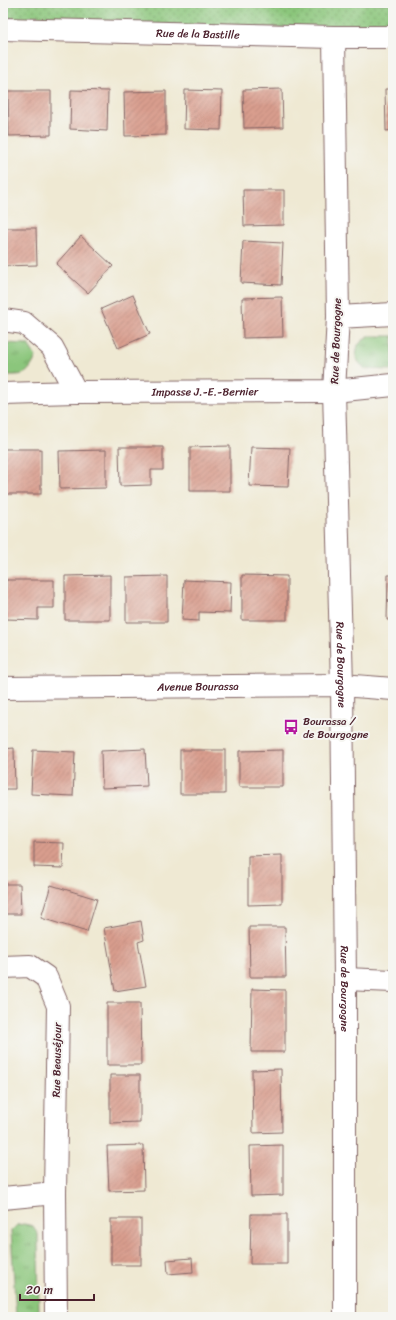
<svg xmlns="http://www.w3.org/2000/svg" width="396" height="1320" viewBox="0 0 396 1320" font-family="Sriracha,sans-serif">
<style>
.grass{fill:url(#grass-tufts);stroke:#6a7253}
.park{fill:url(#park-dots);stroke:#6a7253}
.building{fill:url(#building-hatch)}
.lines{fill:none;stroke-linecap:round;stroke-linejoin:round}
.street-casing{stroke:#846666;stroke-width:24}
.street{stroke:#fff;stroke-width:22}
.labels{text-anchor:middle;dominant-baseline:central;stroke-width:4;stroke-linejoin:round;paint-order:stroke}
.street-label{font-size:11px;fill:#4a1f2b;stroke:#f6f6f2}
.poi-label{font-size:11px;fill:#4a1f2b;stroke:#f6f6f2;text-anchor:start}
</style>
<defs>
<pattern id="grass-tufts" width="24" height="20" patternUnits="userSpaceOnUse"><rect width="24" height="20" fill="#8bc67b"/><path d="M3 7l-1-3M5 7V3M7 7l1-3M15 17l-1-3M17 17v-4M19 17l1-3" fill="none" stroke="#74a065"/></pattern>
<pattern id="park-dots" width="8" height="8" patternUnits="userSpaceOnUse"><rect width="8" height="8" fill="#8bc67b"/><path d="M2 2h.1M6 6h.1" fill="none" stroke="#74a065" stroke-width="1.8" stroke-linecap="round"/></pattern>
<pattern id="building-hatch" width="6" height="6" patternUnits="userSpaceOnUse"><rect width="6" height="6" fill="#d99e8e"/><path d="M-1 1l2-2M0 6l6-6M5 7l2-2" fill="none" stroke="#b28074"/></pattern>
</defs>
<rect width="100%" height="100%" fill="#f6f6f2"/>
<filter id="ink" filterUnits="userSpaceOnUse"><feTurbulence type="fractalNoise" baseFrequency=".025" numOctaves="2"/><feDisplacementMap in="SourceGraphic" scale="8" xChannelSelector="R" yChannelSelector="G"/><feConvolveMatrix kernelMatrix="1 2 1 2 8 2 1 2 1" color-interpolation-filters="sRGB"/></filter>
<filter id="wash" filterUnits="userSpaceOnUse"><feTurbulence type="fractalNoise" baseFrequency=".012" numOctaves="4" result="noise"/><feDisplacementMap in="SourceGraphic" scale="16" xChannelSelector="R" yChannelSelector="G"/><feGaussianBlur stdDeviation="0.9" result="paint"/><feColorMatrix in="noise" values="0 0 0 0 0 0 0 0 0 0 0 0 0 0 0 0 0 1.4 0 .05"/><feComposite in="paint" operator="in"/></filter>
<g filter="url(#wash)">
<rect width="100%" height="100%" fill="#efe9d3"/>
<!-- grass -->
<g class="grass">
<path d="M368 336H393V370L365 369C355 359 355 358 358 345Z"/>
<path d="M3 343 28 344 36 357C27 377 23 375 3 375Z"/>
<polygon points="24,1224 33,1226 38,1234 39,1317 16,1317 11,1231 17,1225"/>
</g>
<!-- park -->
<polygon class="park" points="3,3 393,3 393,25 338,29 3,23"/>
<g id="blocks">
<!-- building -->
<g class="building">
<polygon points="282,89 283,127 244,128 243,90"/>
<polygon points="385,89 393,89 393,130 386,131"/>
<polygon points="71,90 108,91 107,131 70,129"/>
<polygon points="185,90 222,91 221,130 184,129"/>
<polygon points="8,91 51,91 51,135 9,136"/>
<polygon points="166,91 166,135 125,136 124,92"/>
<polygon points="243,190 284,190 284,225 244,226"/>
<polygon points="3,228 36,228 37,265 3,266"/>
<polygon points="81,236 113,266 88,293 56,264"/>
<polygon points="243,241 283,243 281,285 241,283"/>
<polygon points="133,295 150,334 118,348 101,309"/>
<polygon points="282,297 283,337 243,338 242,298"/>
<polygon points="230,446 230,491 190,491 190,447"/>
<polygon points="119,447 163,447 163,470 151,470 151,485 120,486"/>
<polygon points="251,447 290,448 288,487 249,486"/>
<rect x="3" y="449" width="38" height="45"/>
<polygon points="106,450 106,488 60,489 59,451"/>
<polygon points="110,575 110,620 65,620 65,576"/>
<polygon points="242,575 287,576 287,620 242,620"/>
<polygon points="388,575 393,575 393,620 387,620"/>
<polygon points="167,576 167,622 126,622 126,577"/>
<polygon points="6,580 54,580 54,608 38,608 38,620 6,619"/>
<polygon points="184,580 231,582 230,613 199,612 199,621 182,620"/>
<polygon points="14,748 15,789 3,789 3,749"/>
<polygon points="145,749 147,786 102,788 101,751"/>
<polygon points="33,750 75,752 73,796 31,794"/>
<rect x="180" y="750" width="45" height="44"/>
<polygon points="283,750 283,787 239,787 239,751"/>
<polygon points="34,842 64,843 63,868 34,867"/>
<polygon points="282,855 282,904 248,905 248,856"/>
<polygon points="3,884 20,884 21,914 3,914"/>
<polygon points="51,885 97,899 87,932 41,918"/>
<polygon points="141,921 144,940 138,942 146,986 115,991 104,928"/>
<polygon points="249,927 285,927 286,977 250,977"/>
<polygon points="252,989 285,990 285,1052 251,1052"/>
<polygon points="107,1003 140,1003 141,1065 107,1065"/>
<polygon points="281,1069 282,1132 253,1133 252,1070"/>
<polygon points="110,1075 140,1075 140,1122 110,1123"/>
<polygon points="143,1145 144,1190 109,1191 107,1146"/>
<polygon points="283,1145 283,1195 251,1196 250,1146"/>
<polygon points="251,1214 287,1214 287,1264 250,1264"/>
<rect x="111" y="1219" width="30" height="46"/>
<polygon points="192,1258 193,1272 168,1274 167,1260"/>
</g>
</g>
</g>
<g filter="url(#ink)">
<use href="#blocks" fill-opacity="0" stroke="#846666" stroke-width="1"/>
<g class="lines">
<defs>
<g id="street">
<path id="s1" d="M3 29 334 37H393"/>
<path id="s2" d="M334 37 338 317 334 391 342 685 345 979V1317"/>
<polyline points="338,317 393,314"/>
<polyline points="3,320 24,323 52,347 76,392"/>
<path id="s3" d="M3 394 76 392 334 391 393 385"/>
<path id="s4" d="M3 688 342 685 393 689"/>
<polyline points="3,967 30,966 46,977 58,1006 55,1193 56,1317"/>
<polyline points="345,979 393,981"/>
<polyline points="3,1198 55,1193"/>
</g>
</defs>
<!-- street casing -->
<use href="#street" class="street-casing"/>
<!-- street -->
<use href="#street" class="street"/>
</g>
</g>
<!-- icons -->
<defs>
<symbol id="bus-bare" viewBox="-9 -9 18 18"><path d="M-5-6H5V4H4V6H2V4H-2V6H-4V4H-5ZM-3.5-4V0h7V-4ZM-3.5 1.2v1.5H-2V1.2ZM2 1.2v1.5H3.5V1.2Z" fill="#b5179e" stroke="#f6f6f2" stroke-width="2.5" paint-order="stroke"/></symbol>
</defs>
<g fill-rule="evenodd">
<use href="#bus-bare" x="280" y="716" width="22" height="22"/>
</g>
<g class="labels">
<!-- street labels -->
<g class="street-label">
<text stroke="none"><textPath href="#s1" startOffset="195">Rue de la Bastille</textPath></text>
<text transform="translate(336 341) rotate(-88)">Rue de Bourgogne</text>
<text stroke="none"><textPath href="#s3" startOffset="202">Impasse J.-E.-Bernier</textPath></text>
<text stroke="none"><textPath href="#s2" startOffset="628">Rue de Bourgogne</textPath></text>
<text stroke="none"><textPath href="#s4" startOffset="195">Avenue Bourassa</textPath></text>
<text stroke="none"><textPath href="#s2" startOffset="952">Rue de Bourgogne</textPath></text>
<text transform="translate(57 1060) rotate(-89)">Rue Beauséjour</text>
</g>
<!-- poi labels -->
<g class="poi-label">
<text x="303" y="721">Bourassa /<tspan x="303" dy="13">de Bourgogne</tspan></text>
</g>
</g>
<!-- margin -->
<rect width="396" height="1320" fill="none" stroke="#f6f6f2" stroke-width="16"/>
<!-- scale -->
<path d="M20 1294v6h74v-6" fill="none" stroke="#4a1f2b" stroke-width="2"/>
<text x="26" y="1294" font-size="12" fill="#4a1f2b" stroke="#f6f6f2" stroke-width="3" paint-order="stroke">20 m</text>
</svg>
